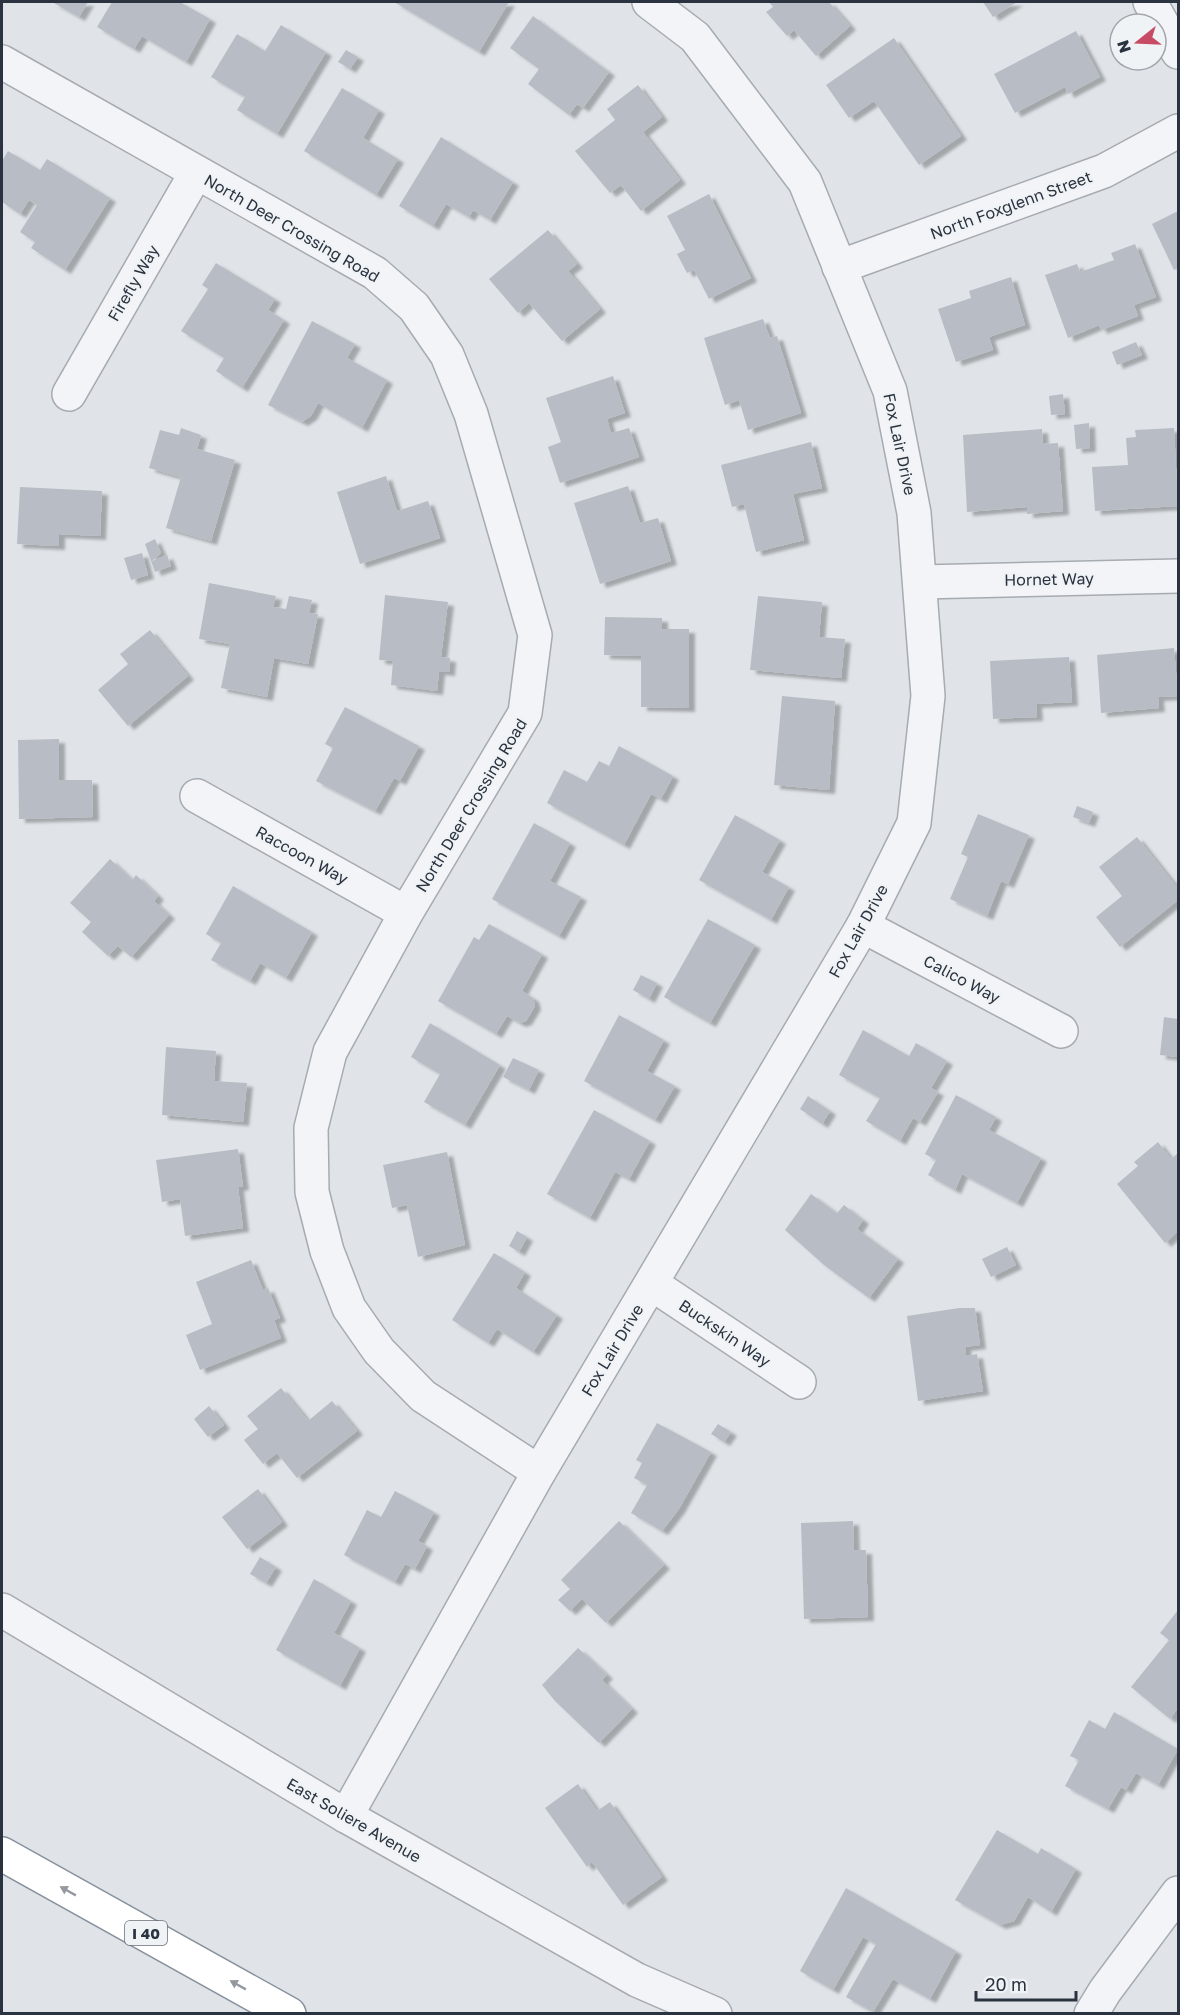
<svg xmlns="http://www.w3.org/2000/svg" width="1180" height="2015" viewBox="0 0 1180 2015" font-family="'Golos Text',sans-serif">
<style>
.building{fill:#b8bdc5;filter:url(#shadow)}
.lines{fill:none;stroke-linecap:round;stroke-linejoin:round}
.minor-casing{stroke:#a6abb2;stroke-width:36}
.highway-casing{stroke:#88929e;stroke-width:36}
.minor{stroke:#f3f4f7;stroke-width:33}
.highway{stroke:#fff;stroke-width:33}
.oneway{fill:#94999f}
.labels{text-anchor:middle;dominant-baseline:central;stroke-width:4.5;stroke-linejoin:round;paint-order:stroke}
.shield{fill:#f0f3f6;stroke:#656d76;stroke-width:1.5}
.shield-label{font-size:15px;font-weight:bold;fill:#2a333f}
.street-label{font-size:16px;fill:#2a333f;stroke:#f0f3f6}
</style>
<defs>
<filter id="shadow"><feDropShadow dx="6" dy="4" stdDeviation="1.5" flood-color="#0004"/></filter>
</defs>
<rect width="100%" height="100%" fill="#e0e4e8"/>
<!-- building -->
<g class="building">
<polygon points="52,2 88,2 79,17"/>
<polygon points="112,2 180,2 210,19 186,62 142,36 134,49 97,27"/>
<polygon points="394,2 509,2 479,52"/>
<polygon points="769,2 829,2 850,26 816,56 794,30 787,36 766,12 773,7"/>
<polygon points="983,2 1017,2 993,17"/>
<polygon points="533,16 609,72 583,108 577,104 569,115 528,84 539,69 510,48"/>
<polygon points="281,25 326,52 277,134 237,110 245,97 211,77 237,34 265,51"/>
<polygon points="1076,31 1100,77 1068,94 1065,87 1015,113 994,74"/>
<polygon points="894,38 961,136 919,165 874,101 849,118 826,85"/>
<polygon points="346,50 358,57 350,69 338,62"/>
<polygon points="638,85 662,117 643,132 680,180 641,211 621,185 610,193 575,151 615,120 607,109"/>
<polygon points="342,88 379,110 363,138 398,159 376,195 304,151"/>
<polygon points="441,137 513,182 490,220 473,210 469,217 446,204 433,226 399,206"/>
<polygon points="8,151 40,170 47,159 110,198 65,270 31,248 35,242 20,232 37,205 29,200 20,214 2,202 2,161"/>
<polygon points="709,194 751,278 709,299 694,270 687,273 677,254 685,250 667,216"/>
<polygon points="1178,211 1178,268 1174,270 1152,224"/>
<polygon points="548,230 577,264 568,271 600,309 562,341 529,303 518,313 489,279"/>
<polygon points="1135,244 1156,297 1134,305 1138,316 1101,330 1099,325 1068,338 1045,275 1077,264 1080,272 1114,260 1111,253"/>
<polygon points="216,263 275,299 268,310 284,320 242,388 216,371 224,358 181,331 208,289 202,285"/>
<polygon points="1011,277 1025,325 989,337 993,350 956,362 938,309 971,298 969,291"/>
<polygon points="763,319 770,338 777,336 801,413 748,430 739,400 725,405 704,338"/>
<polygon points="312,321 355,344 347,358 387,380 362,428 318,403 311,416 302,422 268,405"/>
<polygon points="1136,342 1142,355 1117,365 1112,352"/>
<polygon points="613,376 625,413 607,419 611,433 629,428 639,457 560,483 548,447 561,442 546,398"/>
<polygon points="1063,394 1065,414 1051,415 1049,396"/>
<polygon points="1089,423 1090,448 1076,449 1074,425"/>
<polygon points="181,428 201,435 197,449 235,460 211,541 166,528 181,477 149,468 160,430 179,435"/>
<polygon points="1174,428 1178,506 1095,511 1092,467 1128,465 1126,438 1136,437 1135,430"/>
<polygon points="1042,429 1043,444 1058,443 1063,511 1027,514 1027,507 967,512 963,435"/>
<polygon points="811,442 822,488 793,494 804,540 756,552 744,504 732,507 721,465"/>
<polygon points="386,476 397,511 428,501 440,538 360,564 337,492"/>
<polygon points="628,486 640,523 658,518 671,561 600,584 574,503"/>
<polygon points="20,487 102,491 100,536 59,534 59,546 17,544"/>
<polygon points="155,539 161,553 152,561 167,555 171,566 155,572 145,544"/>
<polygon points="142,553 148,575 131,580 124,558"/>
<polygon points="209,583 276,596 273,607 286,609 289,596 312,600 309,613 318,614 308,664 274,658 267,697 221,688 230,644 199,639"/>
<polygon points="385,595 448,602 441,657 450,658 449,672 439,671 437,691 391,685 393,661 379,660"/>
<polygon points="758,596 822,602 819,637 845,639 841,678 750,670"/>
<polygon points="605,617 662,618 662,629 689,629 689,708 641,707 641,656 604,655"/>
<polygon points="150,630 188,676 128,726 98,690 128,664 120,654"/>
<polygon points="1174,648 1178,696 1158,697 1159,708 1101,713 1097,655"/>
<polygon points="1069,657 1072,702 1036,704 1037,717 993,719 990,661"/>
<polygon points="782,696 835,701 829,790 774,785"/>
<polygon points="345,707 419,746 400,781 394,778 375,811 316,781 333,748 325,744"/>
<polygon points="59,739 59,780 92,780 93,817 19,819 18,740"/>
<polygon points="619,746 673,776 661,799 651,794 624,845 547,803 564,770 587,782 599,761 609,766"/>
<polygon points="1077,806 1093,812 1089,823 1073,817"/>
<polygon points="978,814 1029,835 1008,884 1001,881 987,916 950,899 968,857 961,854"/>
<polygon points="735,815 780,840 762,872 789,887 771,920 699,880"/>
<polygon points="534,823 570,843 550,881 581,897 559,936 492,899"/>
<polygon points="1137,837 1178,889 1178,900 1120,947 1096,917 1122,896 1099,867"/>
<polygon points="110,859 132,880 136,875 158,896 154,901 169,915 131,957 118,946 108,956 82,932 91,922 70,903"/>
<polygon points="233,886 312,932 286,978 260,963 250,981 211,960 221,943 206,934"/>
<polygon points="708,919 755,945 710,1023 664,997"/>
<polygon points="489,924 542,954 522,991 533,998 535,1006 526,1021 520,1023 507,1016 496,1034 438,1001 474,937 479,940"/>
<polygon points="641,975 657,983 649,999 633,990"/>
<polygon points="619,1015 664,1040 647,1071 675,1086 655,1120 584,1081"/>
<polygon points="1164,1017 1178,1019 1178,1057 1160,1055"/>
<polygon points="430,1023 500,1065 465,1125 424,1102 440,1074 411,1057"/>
<polygon points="863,1030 909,1056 916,1043 947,1061 931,1088 938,1092 920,1122 913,1118 900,1141 866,1121 880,1098 839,1075"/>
<polygon points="166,1047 216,1051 214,1081 247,1083 243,1122 162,1115"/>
<polygon points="513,1058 539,1070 529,1090 503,1077"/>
<polygon points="956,1095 996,1117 989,1130 1041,1158 1017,1203 962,1174 955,1190 928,1175 936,1160 925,1154"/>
<polygon points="808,1096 830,1111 822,1124 800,1109"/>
<polygon points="594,1110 650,1141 629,1179 615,1172 590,1218 547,1194"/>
<polygon points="1158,1142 1171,1159 1178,1153 1178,1231 1165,1243 1117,1184 1138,1166 1134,1162"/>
<polygon points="238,1149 243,1186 238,1187 243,1228 185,1236 180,1199 162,1202 156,1160"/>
<polygon points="447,1152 465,1245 418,1257 407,1205 392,1208 383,1165"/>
<polygon points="811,1194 837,1213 844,1205 863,1220 857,1229 898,1259 869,1298 824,1265 785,1230"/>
<polygon points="517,1231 527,1237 519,1252 509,1246"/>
<polygon points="1007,1247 1016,1265 991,1277 982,1259"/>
<polygon points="494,1253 525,1272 516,1288 557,1315 533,1352 497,1329 488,1343 452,1320"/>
<polygon points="251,1260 263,1290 268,1288 280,1318 274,1320 281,1338 200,1370 186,1335 212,1324 196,1282"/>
<polygon points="959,1308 975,1308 980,1345 965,1347 966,1356 977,1354 983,1391 918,1401 907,1316"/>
<polygon points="281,1388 308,1421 332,1401 357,1431 297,1478 277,1453 263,1464 244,1440 258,1429 247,1416"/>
<polygon points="209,1406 224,1425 208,1437 194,1419"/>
<polygon points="657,1423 711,1452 679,1509 662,1531 631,1513 647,1485 634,1478 642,1463 636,1460"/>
<polygon points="718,1424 731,1432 724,1442 711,1434"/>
<polygon points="258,1489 282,1522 247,1549 222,1517"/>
<polygon points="395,1491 434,1512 418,1541 427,1546 415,1569 405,1564 395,1582 344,1555 367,1510 381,1517"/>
<polygon points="619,1521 664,1565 606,1623 582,1599 570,1611 558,1600 570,1589 561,1580"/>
<polygon points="853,1521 854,1550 866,1550 868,1617 804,1619 801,1523"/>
<polygon points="260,1557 276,1567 266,1583 250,1574"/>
<polygon points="314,1579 351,1601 334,1633 360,1648 340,1686 276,1650"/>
<polygon points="1178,1610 1178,1708 1170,1719 1131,1687 1169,1640 1160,1633"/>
<polygon points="578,1648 607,1675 602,1680 632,1709 599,1743 555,1701 542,1685"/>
<polygon points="1114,1712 1178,1749 1158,1785 1136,1773 1126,1790 1121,1787 1108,1809 1065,1786 1079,1760 1070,1756 1089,1720 1105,1729"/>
<polygon points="578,1784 597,1811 610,1802 662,1877 623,1905 592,1862 587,1867 545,1808"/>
<polygon points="997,1830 1038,1854 1041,1848 1076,1869 1051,1912 1028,1897 1014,1921 1000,1925 955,1900"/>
<polygon points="846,1888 956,1951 930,1999 893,1979 873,2012 846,1997 876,1944 863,1937 833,1990 800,1971"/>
</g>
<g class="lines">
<defs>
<g id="minor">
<polyline points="1150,2 1178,52"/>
<polyline points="2,62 375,273 414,307 447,355 471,414 535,635 525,713 406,913 330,1052 311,1128 312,1192 327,1251 349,1308 379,1351 423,1396 539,1472"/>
<polyline points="839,267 1104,171 1178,131"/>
<polyline points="69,394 196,173"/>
<polyline points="920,582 1178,576"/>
<polyline points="197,796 406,913"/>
<polyline points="863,926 1061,1031"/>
<polyline points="652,1284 799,1382"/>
<polyline points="2,1610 346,1816 637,1980 715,2014"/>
<polyline points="346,1816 539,1472 863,926 914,823 928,696 914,513 890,391 805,182 695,37 649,2"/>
<polyline points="1091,2014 1105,1991 1178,1893"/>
</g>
<polyline id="highway" points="2,1854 289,2014"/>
</defs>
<!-- minor casing -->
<use href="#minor" class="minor-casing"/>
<!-- highway casing -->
<use href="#highway" class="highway-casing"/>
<!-- minor -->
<use href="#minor" class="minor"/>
<!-- highway -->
<use href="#highway" class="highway"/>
</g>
<!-- one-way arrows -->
<defs><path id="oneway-solid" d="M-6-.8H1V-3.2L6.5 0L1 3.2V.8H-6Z" transform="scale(1.5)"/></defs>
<g class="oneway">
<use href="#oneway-solid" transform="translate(68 1891) rotate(-151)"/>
<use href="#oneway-solid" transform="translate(238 1985) rotate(-151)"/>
</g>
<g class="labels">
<!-- shield labels -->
<rect class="shield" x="125" y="1921" width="42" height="24" rx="4.5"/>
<g class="shield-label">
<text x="146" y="1933">I 40</text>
</g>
<!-- street labels -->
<g class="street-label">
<text transform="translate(1011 205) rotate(-20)">North Foxglenn Street</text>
<text transform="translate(292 228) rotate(30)">North Deer Crossing Road</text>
<text transform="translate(133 283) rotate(-60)">Firefly Way</text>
<text transform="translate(900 444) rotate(78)">Fox Lair Drive</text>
<text transform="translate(1049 579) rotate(-1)">Hornet Way</text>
<text transform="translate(471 805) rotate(-59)">North Deer Crossing Road</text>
<text transform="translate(302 855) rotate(29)">Raccoon Way</text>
<text transform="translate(858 931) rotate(-61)">Fox Lair Drive</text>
<text transform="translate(962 979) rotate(28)">Calico Way</text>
<text transform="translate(725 1333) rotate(34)">Buckskin Way</text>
<text transform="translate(612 1350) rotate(-59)">Fox Lair Drive</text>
<text transform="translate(354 1820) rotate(30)">East Soliere Avenue</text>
</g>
</g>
<!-- border -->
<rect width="1180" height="2015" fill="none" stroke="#2a333f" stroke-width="6"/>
<!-- north arrow -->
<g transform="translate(1138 42) rotate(252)"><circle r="28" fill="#f0f3f6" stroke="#a1a6ad" stroke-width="1.5"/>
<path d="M0-4.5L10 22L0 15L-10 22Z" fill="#c84b66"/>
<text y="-9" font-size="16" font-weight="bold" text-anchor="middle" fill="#2a333f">N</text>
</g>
<!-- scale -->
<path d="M976 1991v9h100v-9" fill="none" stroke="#2a333f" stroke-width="3"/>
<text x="985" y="1991" font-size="18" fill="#2a333f" stroke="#f0f3f6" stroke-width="4.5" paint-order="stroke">20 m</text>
</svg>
